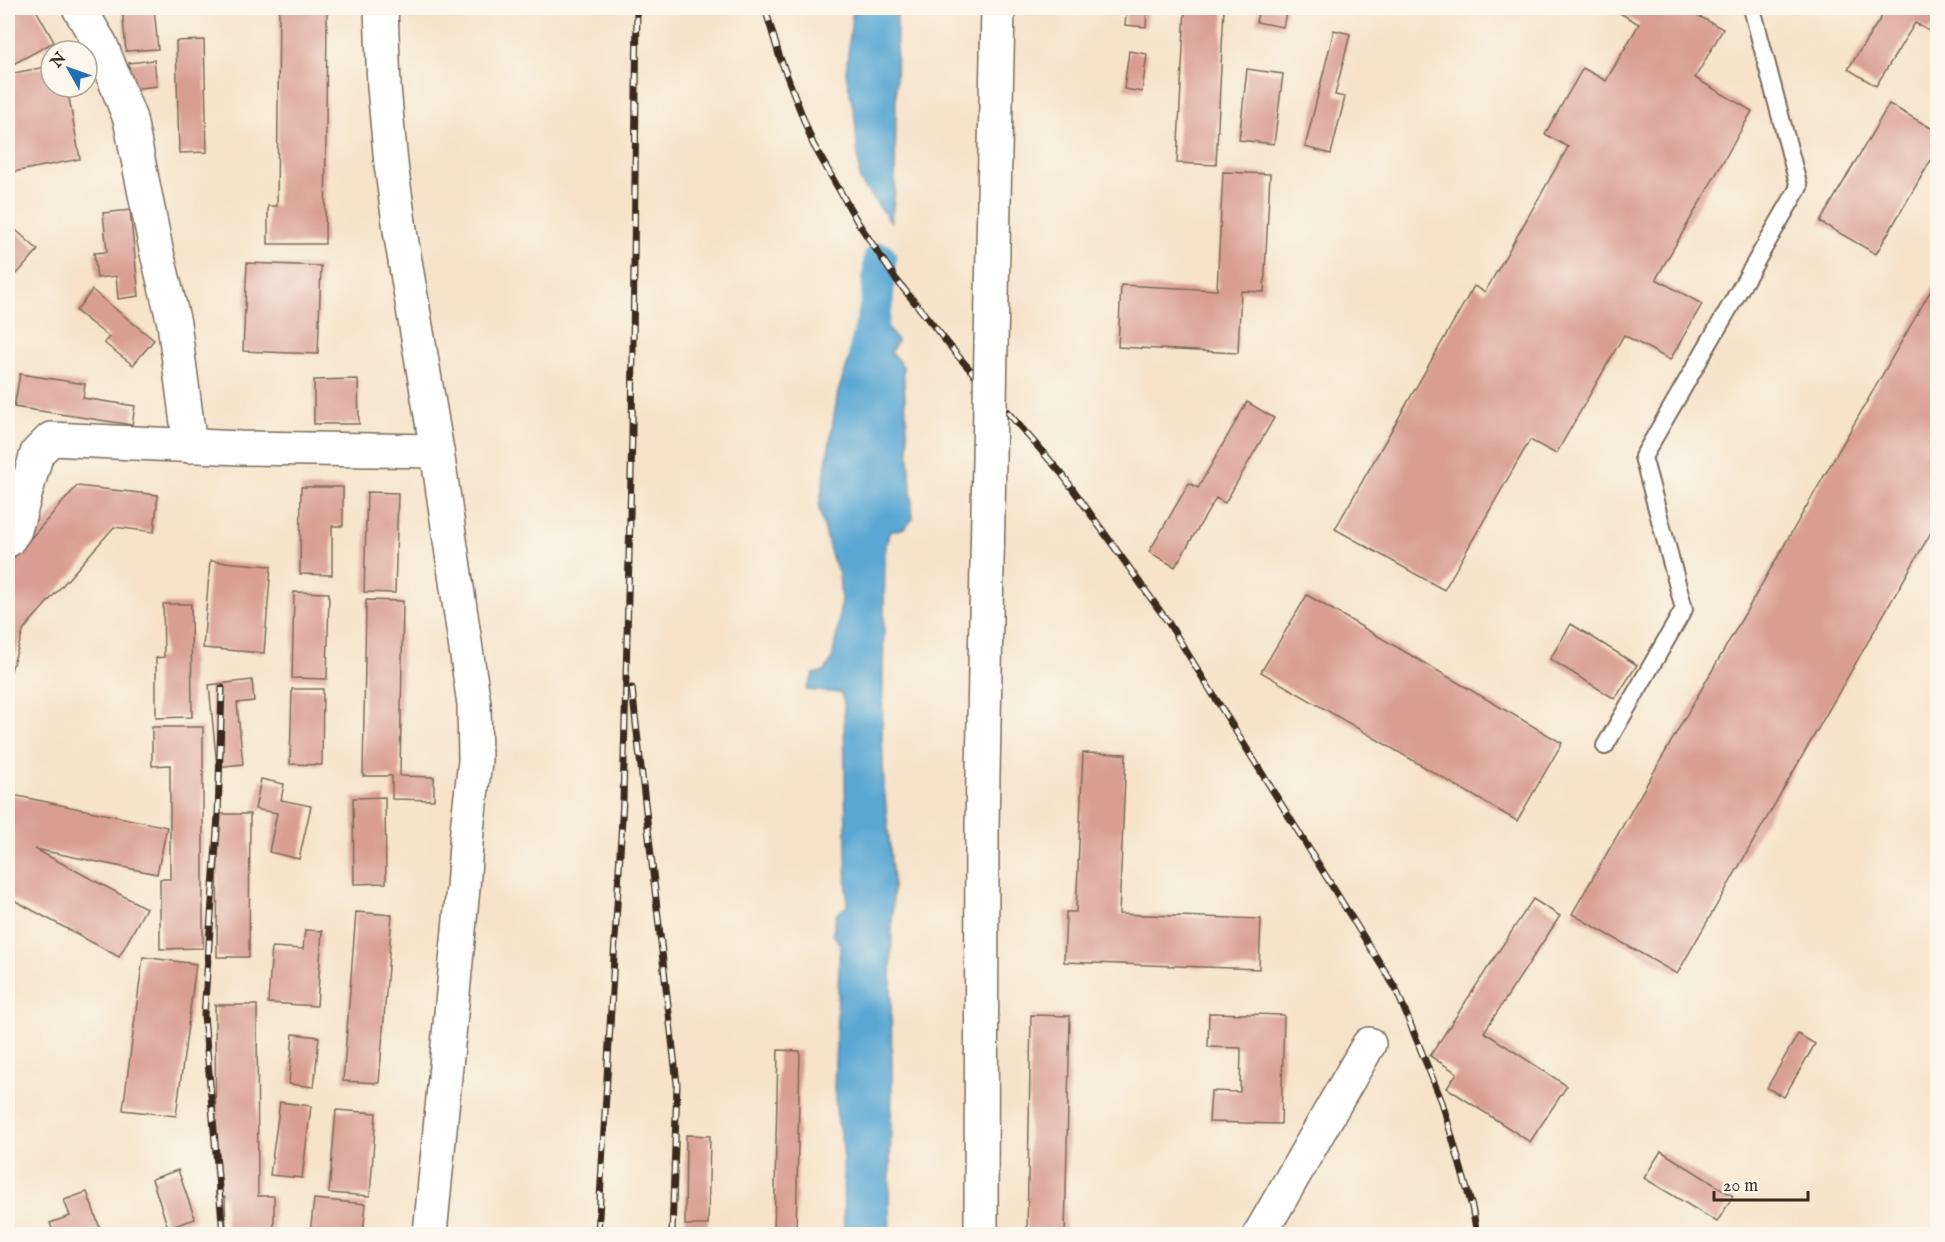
<svg xmlns="http://www.w3.org/2000/svg" width="1945" height="1242" viewBox="0 0 1945 1242" font-family="'IM FELL English',serif">
<style>
.water{fill:#5aa7d3;stroke:#4a6878;stroke-width:1.5}
.lines{fill:none;stroke-linecap:round;stroke-linejoin:round}
.canal{stroke:#5aa7d3;stroke-width:33}
.building{fill:#d99d93}
.service-casing{stroke:#7c6b5a;stroke-width:20}
.minor-casing{stroke:#7c6b5a;stroke-width:36}
.primary-casing{stroke:#7c6b5a;stroke-width:36}
.service{stroke:#fff;stroke-width:16}
.minor{stroke:#fff;stroke-width:33}
.primary{stroke:#fff;stroke-width:33}
.rail-casing{stroke:#3b2a1e;stroke-width:7}
.rail{stroke:#fbf7ec;stroke-width:4.5;stroke-dasharray:14;stroke-linecap:butt}
.minor-bridge-casing{stroke:#7c6b5a;stroke-width:36;stroke-linecap:butt}
.minor-bridge{stroke:#fff;stroke-width:33}
</style>
<rect width="100%" height="100%" fill="#fbf7ec"/>
<filter id="ink" filterUnits="userSpaceOnUse"><feTurbulence type="fractalNoise" baseFrequency=".0167" numOctaves="2"/><feDisplacementMap in="SourceGraphic" scale="12" xChannelSelector="R" yChannelSelector="G"/><feConvolveMatrix kernelMatrix="1 2 1 2 8 2 1 2 1" color-interpolation-filters="sRGB"/></filter>
<filter id="wash" filterUnits="userSpaceOnUse"><feTurbulence type="fractalNoise" baseFrequency=".008" numOctaves="4" result="noise"/><feDisplacementMap in="SourceGraphic" scale="24" xChannelSelector="R" yChannelSelector="G"/><feGaussianBlur stdDeviation="1.35" result="paint"/><feColorMatrix in="noise" values="0 0 0 0 0 0 0 0 0 0 0 0 0 0 0 0 0 1.4 0 .05"/><feComposite in="paint" operator="in"/></filter>
<g filter="url(#wash)">
<rect width="100%" height="100%" fill="#f6e3ca"/>
<!-- water -->
<g class="water">
<polygon points="853,8 897,8 895,190 891,222 860,181 855,118 846,73"/>
<polygon points="869,300 897,341 891,352 903,366 913,519 904,528 889,532 885,552 882,739 884,785 893,881 891,977 892,1087 889,1205 890,1234 844,1234 843,1147 837,1118 834,1088 840,944 833,934 836,915 847,906 844,703 841,693 806,690 814,674 825,671 832,659 838,629 841,599 839,574 831,554 819,508 838,392"/>
</g>
<g class="lines">
<!-- canal -->
<polyline class="canal" points="865,352 877,302 880,259"/>
</g>
<g id="blocks">
<!-- building -->
<g class="building">
<polygon points="8,8 35,8 54,42 8,67"/>
<polygon points="122,8 154,8 158,49 126,51"/>
<polygon points="279,8 327,8 325,244 268,244 268,206 277,206"/>
<polygon points="1127,8 1147,8 1146,27 1125,25"/>
<polygon points="1185,8 1224,8 1216,165 1177,163"/>
<polygon points="1259,8 1287,8 1283,27 1256,22"/>
<polygon points="1611,8 1684,8 1723,29 1695,78 1752,111 1656,279 1702,304 1670,360 1624,335 1556,454 1530,440 1444,590 1335,529 1474,286 1485,292 1568,147 1545,134 1583,68 1606,81 1639,24"/>
<polygon points="1887,8 1929,8 1938,13 1938,19 1929,31 1915,23 1876,86 1848,69"/>
<polygon points="1334,30 1350,34 1335,95 1345,97 1331,154 1305,147"/>
<polygon points="204,40 207,152 179,153 176,41"/>
<polygon points="1129,51 1147,54 1142,92 1124,89"/>
<polygon points="154,60 157,86 131,89 129,63"/>
<polygon points="51,66 51,87 67,87 80,159 8,173 8,107 13,106 8,74"/>
<polygon points="1247,69 1283,74 1274,144 1239,140"/>
<polygon points="1889,104 1938,132 1938,148 1876,254 1820,222"/>
<polygon points="1223,172 1270,174 1264,292 1241,291 1238,353 1118,347 1121,285 1217,290"/>
<polygon points="130,210 139,296 118,299 116,276 97,278 94,253 107,252 103,213"/>
<polygon points="8,223 38,250 17,274 8,265"/>
<polygon points="247,263 321,266 318,354 243,351"/>
<polygon points="1938,278 1938,520 1677,974 1572,914"/>
<polygon points="92,290 154,340 133,365 104,343 109,337 76,311"/>
<polygon points="20,374 85,384 83,398 135,406 132,425 14,407"/>
<polygon points="358,379 359,424 314,424 314,380"/>
<polygon points="1247,402 1274,418 1225,503 1216,498 1175,567 1149,552 1189,483 1198,488"/>
<polygon points="77,486 158,495 154,532 114,527 24,629 8,680 8,564"/>
<polygon points="301,487 343,487 343,526 332,526 332,575 300,574"/>
<polygon points="367,492 398,493 395,593 364,592"/>
<polygon points="210,561 271,566 264,653 203,648"/>
<polygon points="294,592 329,593 327,679 292,678"/>
<polygon points="1307,595 1562,743 1517,821 1261,672"/>
<polygon points="366,600 403,601 400,776 434,777 434,800 392,799 392,776 363,776"/>
<polygon points="163,604 191,604 192,717 156,718 156,658 164,657"/>
<polygon points="1571,624 1637,665 1615,699 1550,659"/>
<polygon points="252,680 254,701 237,703 243,764 217,767 209,685"/>
<polygon points="292,689 323,689 322,765 290,764"/>
<polygon points="152,727 203,727 203,948 160,949 160,879 170,879 170,765 152,766"/>
<polygon points="1083,753 1126,754 1119,914 1261,919 1259,969 1064,962 1066,912 1076,912"/>
<polygon points="261,779 284,784 281,800 311,806 299,859 269,852 277,813 255,809"/>
<polygon points="8,794 167,827 157,874 35,849 146,908 119,957 8,897"/>
<polygon points="385,797 386,883 354,884 353,798"/>
<polygon points="218,814 250,814 249,957 217,957"/>
<polygon points="1533,899 1560,916 1484,1032 1567,1086 1530,1142 1447,1088 1457,1073 1430,1056"/>
<polygon points="356,912 392,915 379,1083 343,1081"/>
<polygon points="305,930 322,931 317,1006 268,1003 272,947 303,949"/>
<polygon points="143,957 196,964 176,1116 123,1110"/>
<polygon points="215,1005 257,1005 258,1196 274,1196 274,1234 226,1234 225,1197 216,1197"/>
<polygon points="1209,1013 1284,1015 1281,1124 1209,1122 1211,1091 1240,1092 1241,1048 1208,1047"/>
<polygon points="1031,1015 1070,1016 1065,1234 1027,1234"/>
<polygon points="293,1034 319,1037 314,1087 289,1084"/>
<polygon points="1798,1034 1815,1044 1784,1097 1767,1088"/>
<polygon points="778,1050 800,1051 796,1234 774,1234"/>
<polygon points="280,1102 311,1106 302,1178 270,1175"/>
<polygon points="336,1110 376,1113 370,1196 329,1193"/>
<polygon points="686,1135 710,1136 708,1225 685,1225"/>
<polygon points="1661,1151 1733,1196 1717,1222 1644,1178"/>
<polygon points="178,1170 195,1219 168,1228 152,1179"/>
<polygon points="87,1192 102,1234 54,1234 50,1223 70,1216 64,1200"/>
<polygon points="314,1199 366,1204 363,1234 310,1234"/>
</g>
</g>
</g>
<g filter="url(#ink)">
<use href="#blocks" fill-opacity="0" stroke="#7c6b5a" stroke-width="1.5"/>
<g class="lines">
<defs>
<polyline id="service" points="1605,746 1684,609 1643,457 1799,187 1752,8"/>
<g id="minor">
<polyline points="79,8 101,45 130,119 156,249 174,323 190,446"/>
<polyline points="991,344 998,8"/>
<polyline points="8,540 15,530 37,453 51,439 240,448 437,451"/>
<polyline points="981,1234 982,827 990,407"/>
<polyline points="1260,1234 1369,1044"/>
</g>
<polyline id="primary" points="381,8 384,87 391,164 401,237 437,451 474,704 475,761 467,830 463,888 430,1234"/>
</defs>
<!-- service casing -->
<use href="#service" class="service-casing"/>
<!-- minor casing -->
<use href="#minor" class="minor-casing"/>
<!-- primary casing -->
<use href="#primary" class="primary-casing"/>
<!-- service -->
<use href="#service" class="service"/>
<!-- minor -->
<use href="#minor" class="minor"/>
<!-- primary -->
<use href="#primary" class="primary"/>
<defs>
<g id="rail">
<polyline points="765,8 779,55 813,144 857,221 895,278 958,356 1062,474 1168,622 1396,989 1442,1102 1472,1207 1477,1234"/>
<polyline points="222,688 218,816 204,1015 223,1234"/>
<polyline points="632,688 677,1084 672,1234"/>
<polyline points="598,1234 623,801 632,434 637,8"/>
</g>
</defs>
<!-- rail casing -->
<use href="#rail" class="rail-casing"/>
<!-- rail -->
<use href="#rail" class="rail"/>
<defs>
<polyline id="minor-bridge" points="990,407 991,344"/>
</defs>
<!-- minor-bridge casing -->
<use href="#minor-bridge" class="minor-bridge-casing"/>
<!-- minor-bridge -->
<use href="#minor-bridge" class="minor-bridge"/>
</g>
</g>
<!-- margin -->
<rect width="1945" height="1242" fill="none" stroke="#fbf7ec" stroke-width="30"/>
<!-- north arrow -->
<g transform="translate(69 69) rotate(310)"><circle r="28" fill="#fbf7ec" stroke="#aea59a" stroke-width="1.5"/>
<path d="M0-4.5L10 22L0 15L-10 22Z" fill="#1f6fb2"/>
<text y="-9" font-size="16" font-weight="bold" text-anchor="middle" fill="#3b2a1e">N</text>
</g>
<!-- scale -->
<path d="M1714 1191v9h94v-9" fill="none" stroke="#3b2a1e" stroke-width="3"/>
<text x="1723" y="1191" font-size="18" fill="#3b2a1e" stroke="#fbf7ec" stroke-width="4.5" paint-order="stroke">20 m</text>
</svg>
